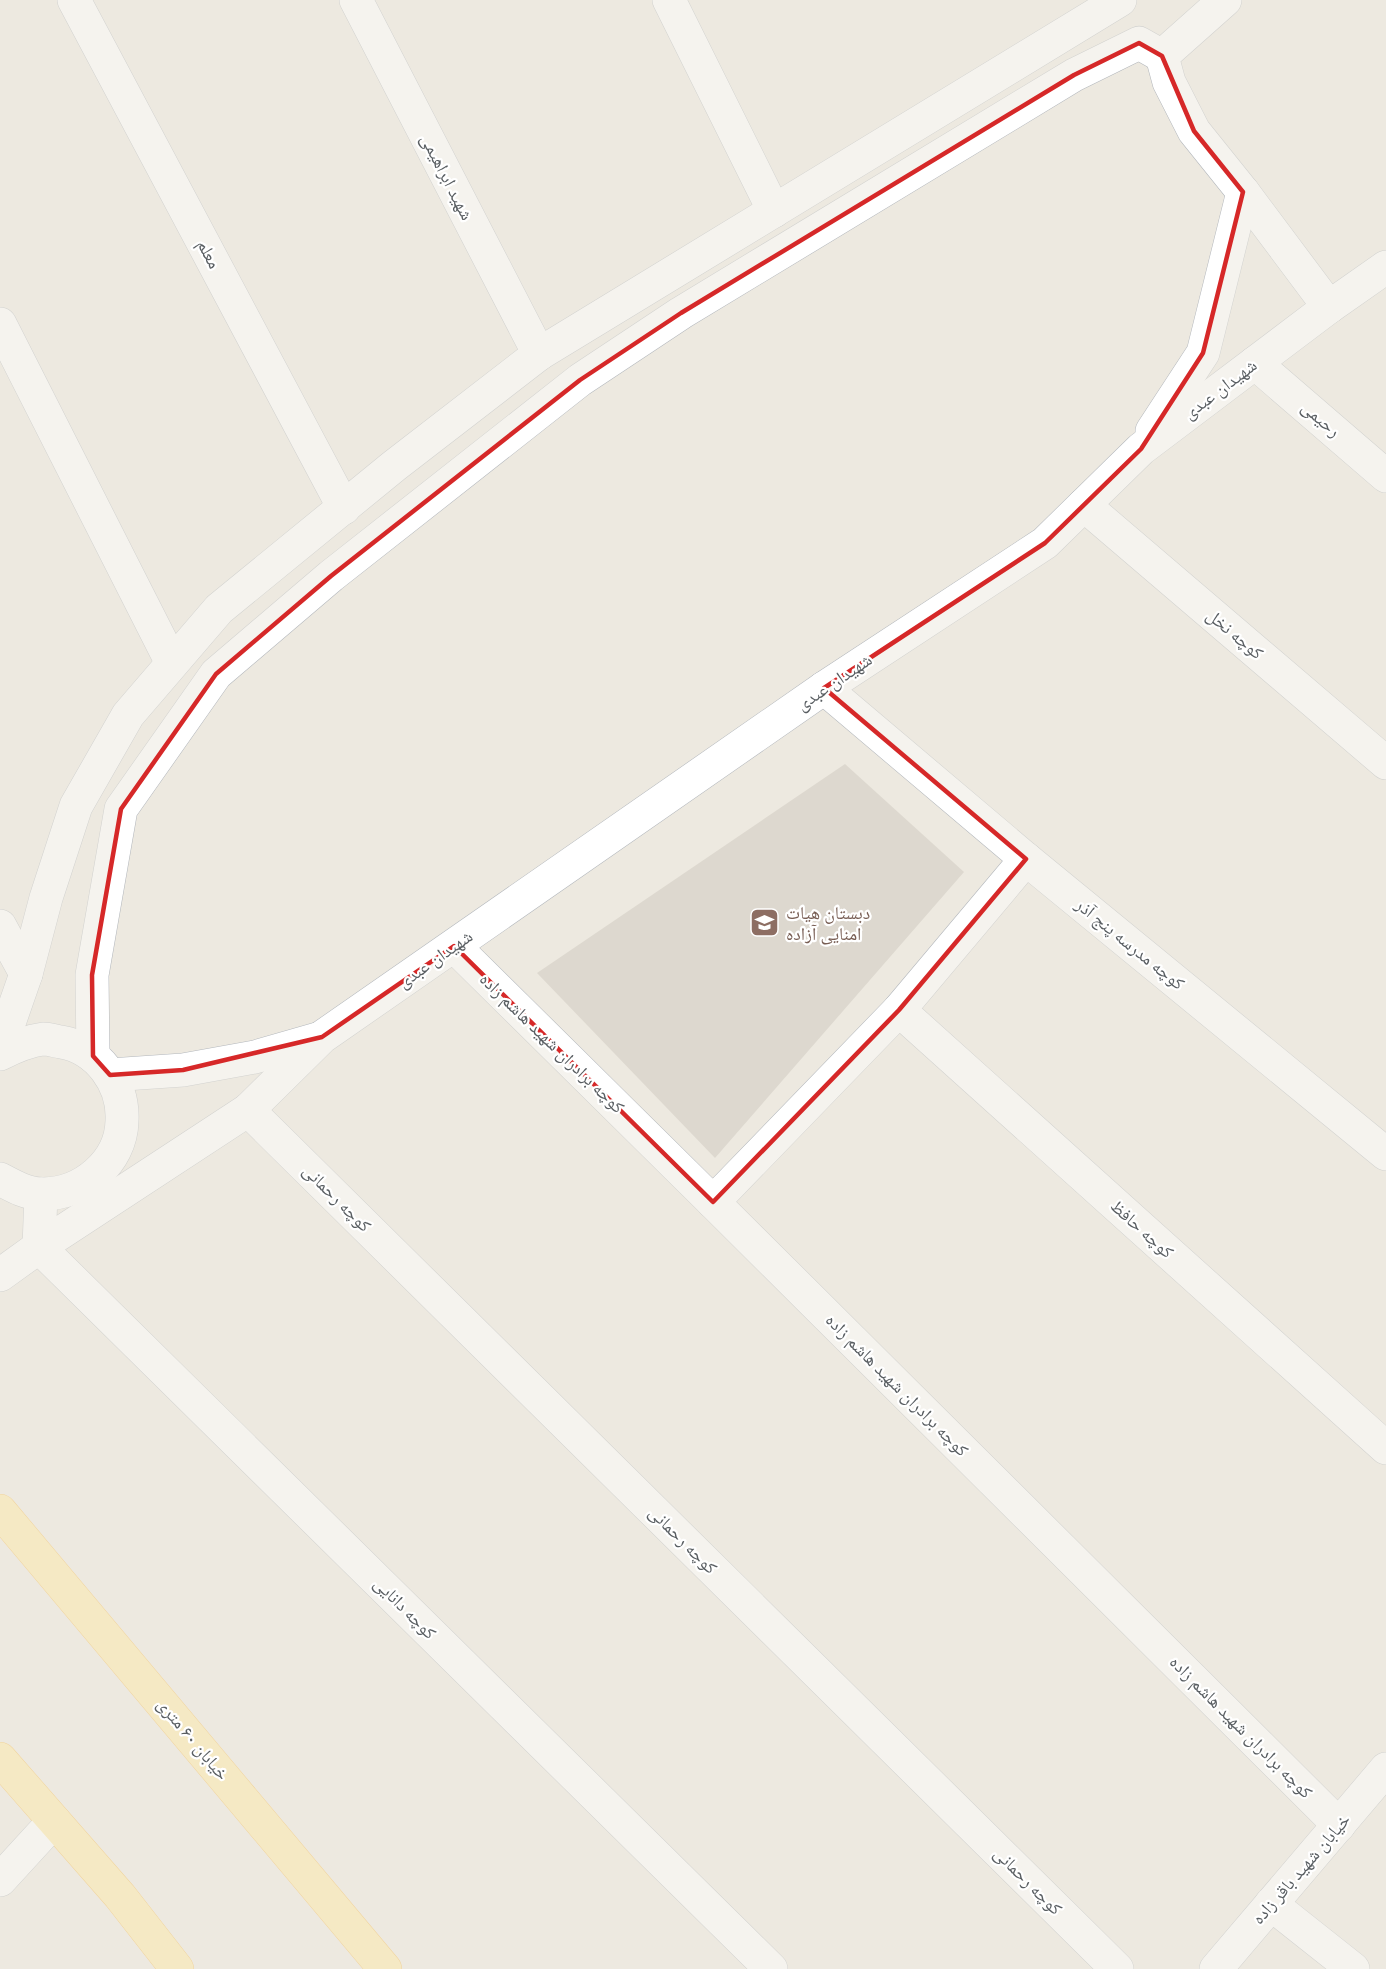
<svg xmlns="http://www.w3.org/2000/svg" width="1386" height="1969" viewBox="0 0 1386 1969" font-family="'Fira Sans Condensed','Noto Naskh Arabic',sans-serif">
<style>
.education{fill:#ddd8cf}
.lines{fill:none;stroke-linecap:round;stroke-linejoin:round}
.minor-casing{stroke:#b3b7bc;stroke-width:34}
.major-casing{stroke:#f6bb50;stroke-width:34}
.minor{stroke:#fff;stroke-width:33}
.major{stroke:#ffe9a3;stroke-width:33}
.marked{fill:none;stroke:#d62828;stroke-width:4.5;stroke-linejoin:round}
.labels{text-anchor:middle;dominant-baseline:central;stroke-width:4.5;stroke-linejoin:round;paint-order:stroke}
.street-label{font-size:18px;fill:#595e62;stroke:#fff}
.education-label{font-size:18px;fill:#785e54;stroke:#fff;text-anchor:start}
</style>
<rect width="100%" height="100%" fill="#ede9e0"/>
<!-- education -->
<polygon class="education" points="845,764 964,872 715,1158 537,973"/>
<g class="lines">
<defs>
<g id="minor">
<polyline points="74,0 344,508"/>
<polyline points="356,0 539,354"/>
<polyline points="669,0 774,211"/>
<polyline points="1225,0 1162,56 1169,82 1194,131 1243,192 1329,307"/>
<polyline points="0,324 172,663"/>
<polyline points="1255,363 1386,476"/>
<polyline points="1152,431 1203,353 1243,192"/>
<polyline points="1084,505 1386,763"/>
<polyline points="824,688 1026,859"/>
<polyline points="0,926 26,974"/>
<polyline points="454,946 713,1202 1339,1825"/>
<polyline points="899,1010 1386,1448"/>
<polyline points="0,1049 26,974 46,898 76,806 128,715 219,609 394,466 539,354 1120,0"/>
<path d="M0 1054C14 1047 27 1041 43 1039 49 1039 55 1041 61 1042 98 1048 124 1084 122 1121 121 1163 82 1194 43 1194 27 1194 13 1186 0 1179"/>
<polyline points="93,1056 92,975 121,809 216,674 331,576 580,380 681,313 1074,75 1139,43 1162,56"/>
<polyline points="110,1075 183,1070 255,1057 317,1039"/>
<polyline points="248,1110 1117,1969"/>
<polyline points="713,1202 899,1010 1026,859 1386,1154"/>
<polyline points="0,1275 39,1247 41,1194"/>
<polyline points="0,1880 54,1821"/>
<polyline points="1271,1904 1353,1969"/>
<polyline points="771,1969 39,1247 248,1110 322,1037 824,688 1045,543 1141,449 1329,307 1386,267"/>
<polyline points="1216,1969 1386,1769"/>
</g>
<g id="major">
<polyline points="0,1511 385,1969"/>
<polyline points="0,1759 120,1896 177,1969"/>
</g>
</defs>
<!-- minor casing -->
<use href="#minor" class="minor-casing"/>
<!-- major casing -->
<use href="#major" class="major-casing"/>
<!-- minor -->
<use href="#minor" class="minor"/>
<!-- major -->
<use href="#major" class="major"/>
</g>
<!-- marked area -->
<path d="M0 0H1386V1969H0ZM1139 43 1162 56 1194 131 1243 192 1203 353 1141 449 1045 543 824 688 1026 859 899 1010 713 1202 454 946 322 1037 183 1070 110 1075 93 1056 92 975 121 809 216 674 331 576 580 380 681 313 1074 75Z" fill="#ede9e0" fill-opacity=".55" fill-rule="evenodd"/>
<path class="marked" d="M1139 43 1162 56 1194 131 1243 192 1203 353 1141 449 1045 543 824 688 1026 859 899 1010 713 1202 454 946 322 1037 183 1070 110 1075 93 1056 92 975 121 809 216 674 331 576 580 380 681 313 1074 75Z"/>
<!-- icons -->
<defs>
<symbol id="school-square" viewBox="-11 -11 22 22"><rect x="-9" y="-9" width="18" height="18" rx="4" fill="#8d6e63" stroke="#fff"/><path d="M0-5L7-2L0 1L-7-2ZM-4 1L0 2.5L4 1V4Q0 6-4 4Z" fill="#fff"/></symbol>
</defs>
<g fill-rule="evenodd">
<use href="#school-square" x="748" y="906" width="33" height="33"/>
</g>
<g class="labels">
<!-- street labels -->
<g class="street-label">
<text transform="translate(447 177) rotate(63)">شهید ابراهیمی</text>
<text transform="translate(209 254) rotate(62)">معلم</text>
<text transform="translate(1220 389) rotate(-37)">شهیدان عبدی</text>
<text transform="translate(1321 419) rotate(41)">رحیمی</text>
<text transform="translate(1235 634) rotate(40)">کوچه نخل</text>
<text transform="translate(834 682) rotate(-34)">شهیدان عبدی</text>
<text transform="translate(1130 944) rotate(39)">کوچه مدرسه پنج آذر</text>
<text transform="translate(435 959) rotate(-35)">شهیدان عبدی</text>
<text transform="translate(552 1043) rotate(44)">کوچه برادران شهید هاشم زاده</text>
<text transform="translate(337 1198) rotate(45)">کوچه رحمانی</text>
<text transform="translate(1142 1229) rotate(42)">کوچه حافظ</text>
<text transform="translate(897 1385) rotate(45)">کوچه برادران شهید هاشم زاده</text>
<text transform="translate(683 1540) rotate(45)">کوچه رحمانی</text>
<text transform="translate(405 1608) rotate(45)">کوچه دانایی</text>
<text transform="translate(1241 1727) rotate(45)">کوچه برادران شهید هاشم زاده</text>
<text transform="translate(193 1739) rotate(50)">خیابان ۶۰ متری</text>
<text transform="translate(1301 1869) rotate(-49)">خیابان شهید باقر زاده</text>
<text transform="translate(1028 1881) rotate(45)">کوچه رحمانی</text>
</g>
<!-- education labels -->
<g class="education-label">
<text x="786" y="913">دبستان هیات<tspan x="786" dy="21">امنایی آزاده</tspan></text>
</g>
</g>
</svg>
